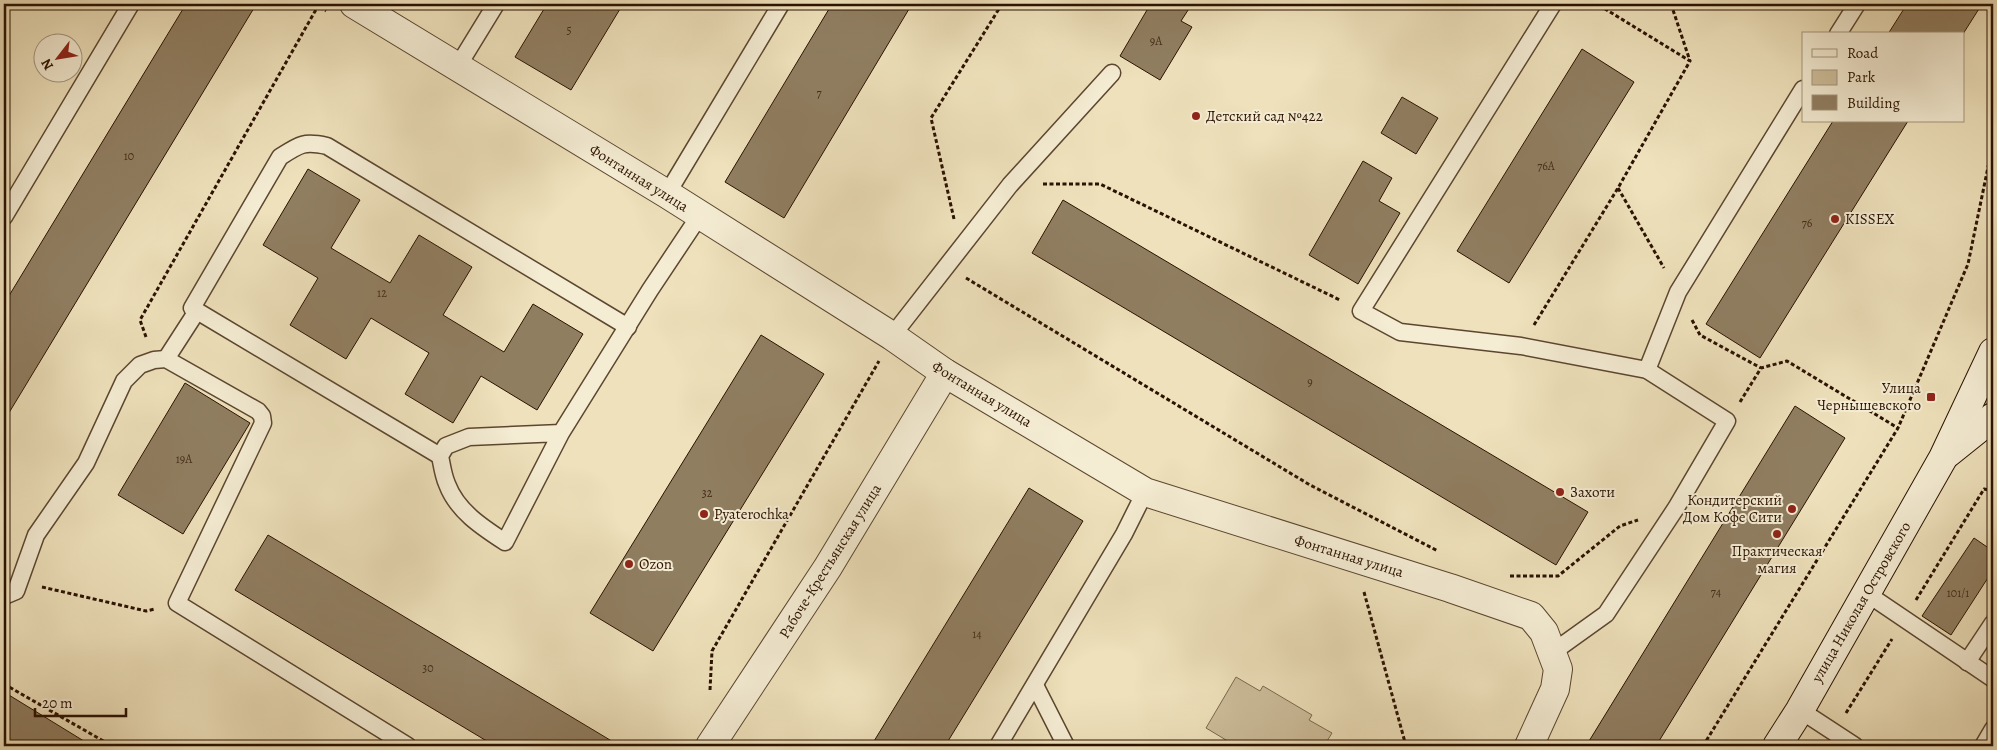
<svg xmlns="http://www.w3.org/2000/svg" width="1997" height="750" viewBox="0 0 1997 750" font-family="Alegreya,serif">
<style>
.green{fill:#cdbe9b;stroke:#7c684e}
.building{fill:#907e61;stroke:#2b1200}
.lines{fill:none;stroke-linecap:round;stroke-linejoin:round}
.service-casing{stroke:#5c462f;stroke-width:19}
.minor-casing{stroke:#5c462f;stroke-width:30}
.secondary-casing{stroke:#2b1200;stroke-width:30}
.path{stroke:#2b1200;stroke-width:3;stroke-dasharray:4 2.5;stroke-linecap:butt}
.service{stroke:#f4ecd3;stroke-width:16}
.minor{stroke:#f4ecd3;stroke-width:28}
.secondary{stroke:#f4ecd3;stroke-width:28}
.poi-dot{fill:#8f2418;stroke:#f4ecd3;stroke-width:2}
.labels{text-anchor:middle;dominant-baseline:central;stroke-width:4;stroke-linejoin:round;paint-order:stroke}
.number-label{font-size:12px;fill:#442d18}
.poi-label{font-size:15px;fill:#2b1200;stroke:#f4ecd3;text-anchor:start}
.street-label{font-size:15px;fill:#2b1200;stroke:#f4ecd3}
</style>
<rect width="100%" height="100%" fill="#eee1bb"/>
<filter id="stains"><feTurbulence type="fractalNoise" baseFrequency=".004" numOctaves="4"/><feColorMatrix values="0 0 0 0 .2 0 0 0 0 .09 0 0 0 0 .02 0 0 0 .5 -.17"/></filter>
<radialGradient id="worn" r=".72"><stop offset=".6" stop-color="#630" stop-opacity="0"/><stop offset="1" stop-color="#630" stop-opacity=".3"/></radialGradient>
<!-- green -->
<polygon class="green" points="1236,677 1260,691 1263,686 1312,715 1309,720 1332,733 1324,746 1236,746 1206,728"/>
<!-- building -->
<g class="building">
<polygon points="186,4 247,4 254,8 4,421 4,304"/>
<polygon points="547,4 623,4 571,90 515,57"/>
<polygon points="832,4 912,4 784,218 725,182"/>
<polygon points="1137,4 1192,4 1181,21 1192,27 1160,80 1120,56 1147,10"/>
<polygon points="1907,4 1982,4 1963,34 1888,34"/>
<polygon points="1582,49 1634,82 1509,283 1457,251"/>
<polygon points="1402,97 1438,118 1416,154 1381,133"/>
<polygon points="1833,121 1908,121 1760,358 1706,324"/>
<polygon points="1363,161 1392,178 1379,201 1400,213 1358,284 1309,255"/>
<polygon points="308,169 360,200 331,248 390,283 419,235 472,267 443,315 504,352 533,304 583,334 537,410 481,376 453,423 405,394 429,353 371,318 346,359 290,325 318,278 263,245"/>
<polygon points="1063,200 1588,512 1556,565 1032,253"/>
<polygon points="761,335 824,374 653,651 590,613"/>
<polygon points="185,383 250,423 183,534 118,495"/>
<polygon points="1795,406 1845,438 1656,746 1586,746"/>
<polygon points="1029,488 1083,521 945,746 871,746"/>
<polygon points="268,535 620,746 495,746 235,590"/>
<polygon points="1974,538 1993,551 1993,570 1951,635 1922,616"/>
<polygon points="4,692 92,746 4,746"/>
</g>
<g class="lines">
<defs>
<g id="service">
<polyline points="1553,4 1361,311 1400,332 1521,346 1647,370 1727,421 1676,508 1606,614 1553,652"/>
<polyline points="1838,34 1857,4"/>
<polyline points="458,66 496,4"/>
<polyline points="667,194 781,4"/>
<polyline points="4,217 131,4"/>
<polyline points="892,336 1010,185 1112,73"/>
<polyline points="166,359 197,311"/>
<polyline points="1647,370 1678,292 1803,89"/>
<path d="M561 433 469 437 446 446 440 456C442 465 443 475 447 484 457 511 482 527 505 542L561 433 650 290 700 215"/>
<path d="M440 456 192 308 280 157C300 144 304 141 327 146L628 327"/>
<polyline points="1866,593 1993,679"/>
<polyline points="4,596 16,591 36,535 86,463 124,381 140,365 154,360 166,359 258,411 262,416 263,423 177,603 408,746"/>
<polyline points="1967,662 1993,623"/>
<polyline points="1035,685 1066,746"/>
<polyline points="1800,710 1855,746"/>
<polyline points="998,746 1124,534 1145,492"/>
<polyline points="1983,746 1993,729"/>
</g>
<g id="minor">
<polyline points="354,4 667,194 892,336 945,373 1145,492 1450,588 1531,616 1544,632 1558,669 1555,689 1529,746"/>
<polyline points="710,746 828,567 945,373"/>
</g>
<g id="secondary">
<polyline points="1948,453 1993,417"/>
<polyline points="1777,746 1800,710 1943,458 1993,352"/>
</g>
</defs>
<!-- service casing -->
<use href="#service" class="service-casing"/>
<!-- minor casing -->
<use href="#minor" class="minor-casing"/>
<!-- secondary casing -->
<use href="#secondary" class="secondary-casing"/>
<!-- path -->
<g class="path">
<polyline points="314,4 326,11"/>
<polyline points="1671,4 1690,61"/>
<polyline points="1043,184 1100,184 1340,300"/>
<polyline points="1618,188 1664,268"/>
<polyline points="954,219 931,118 1002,4"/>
<polyline points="966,278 1310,485 1438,551"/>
<polyline points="1692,320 1700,335 1761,368"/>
<polyline points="1534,325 1618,188 1690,61 1597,4"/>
<polyline points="146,337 140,320 318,6"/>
<polyline points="1740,402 1761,368 1787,361 1898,428"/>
<polyline points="1510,576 1558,576 1620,526 1638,520"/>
<polyline points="42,587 146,611 155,609"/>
<polyline points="1364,592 1406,746"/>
<polyline points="1916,600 1984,489 1993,491"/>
<polyline points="4,684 112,746"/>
<polyline points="710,690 712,651 879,361"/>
<polyline points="1846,713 1892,639"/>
<polyline points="1703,746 1898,428 1968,264 1993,143"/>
</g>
<!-- service -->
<use href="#service" class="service"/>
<!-- minor -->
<use href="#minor" class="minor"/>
<!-- secondary -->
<use href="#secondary" class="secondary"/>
</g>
<!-- markers -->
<g class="poi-dot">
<circle cx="1196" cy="116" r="5"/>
<circle cx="1835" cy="219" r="5"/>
<rect x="1926" y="392" width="10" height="10" rx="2.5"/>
<circle cx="1560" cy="492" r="5"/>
<circle cx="1792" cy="509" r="5"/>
<circle cx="704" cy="514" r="5"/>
<circle cx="1777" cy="534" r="5"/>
<circle cx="629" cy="564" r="5"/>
</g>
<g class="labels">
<!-- number labels -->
<g class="number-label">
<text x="569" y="30">5</text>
<text x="1156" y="41">9А</text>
<text x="819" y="93">7</text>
<text x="129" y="156">10</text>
<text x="1546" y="166">76А</text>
<text x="1807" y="223">76</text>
<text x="382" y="293">12</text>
<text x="1310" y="382">9</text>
<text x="184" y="459">19А</text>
<text x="707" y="493">32</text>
<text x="1716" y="592">74</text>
<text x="1958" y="593">101/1</text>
<text x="977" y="634">14</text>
<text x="428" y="668">30</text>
</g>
<!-- poi labels -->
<g class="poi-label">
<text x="1206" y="116">Детский сад №422</text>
<text x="1845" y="219">KISSEX</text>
<text x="1921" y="388" text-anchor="end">Улица<tspan x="1921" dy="17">Чернышевского</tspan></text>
<text x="1570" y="492">Захоти</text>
<text x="1782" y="500" text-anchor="end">Кондитерский<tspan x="1782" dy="17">Дом Кофе Сити</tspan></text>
<text x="714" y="514">Pyaterochka</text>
<text x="1777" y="551" text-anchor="middle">Практическая<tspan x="1777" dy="17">магия</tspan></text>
<text x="639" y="564">Ozon</text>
</g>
<!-- street labels -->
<g class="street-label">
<text transform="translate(639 178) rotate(32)">Фонтанная улица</text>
<text transform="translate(982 394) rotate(31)">Фонтанная улица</text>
<text transform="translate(1349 556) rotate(17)">Фонтанная улица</text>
<text transform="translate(830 561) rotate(-58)">Рабоче-Крестьянская улица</text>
<text transform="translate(1861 602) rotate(-60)">улица Николая Островского</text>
</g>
</g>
<!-- margin -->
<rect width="1997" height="750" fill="none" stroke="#eee1bb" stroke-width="20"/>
<rect x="5" y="5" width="1987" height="740" fill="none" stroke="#2b1200" stroke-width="2.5"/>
<rect x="10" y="10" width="1977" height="730" fill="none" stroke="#2b1200"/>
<!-- legend -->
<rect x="1802" y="32" width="162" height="90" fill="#f4ecd3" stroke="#a4957f"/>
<rect x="1812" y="49" width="25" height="8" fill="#f4ecd3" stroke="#a4957f"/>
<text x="1847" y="58" font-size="15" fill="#2b1200">Road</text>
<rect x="1812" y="70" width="25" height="15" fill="#cdbe9b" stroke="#a4957f"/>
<text x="1847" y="82" font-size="15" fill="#2b1200">Park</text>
<rect x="1812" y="95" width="25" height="15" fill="#907e61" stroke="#a4957f"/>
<text x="1847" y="108" font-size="15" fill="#2b1200">Building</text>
<!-- north arrow -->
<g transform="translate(58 58) rotate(239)"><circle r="24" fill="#f4ecd3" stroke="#a4957f"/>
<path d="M0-4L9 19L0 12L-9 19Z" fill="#8f2418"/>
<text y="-8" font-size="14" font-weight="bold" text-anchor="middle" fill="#2b1200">N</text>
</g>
<!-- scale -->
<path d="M35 708v8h91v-8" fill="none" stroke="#2b1200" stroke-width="2.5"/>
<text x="42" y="708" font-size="15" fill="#2b1200" stroke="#f4ecd3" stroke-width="4" paint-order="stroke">20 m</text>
<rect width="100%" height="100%" filter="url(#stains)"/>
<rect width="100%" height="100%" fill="url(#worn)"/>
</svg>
